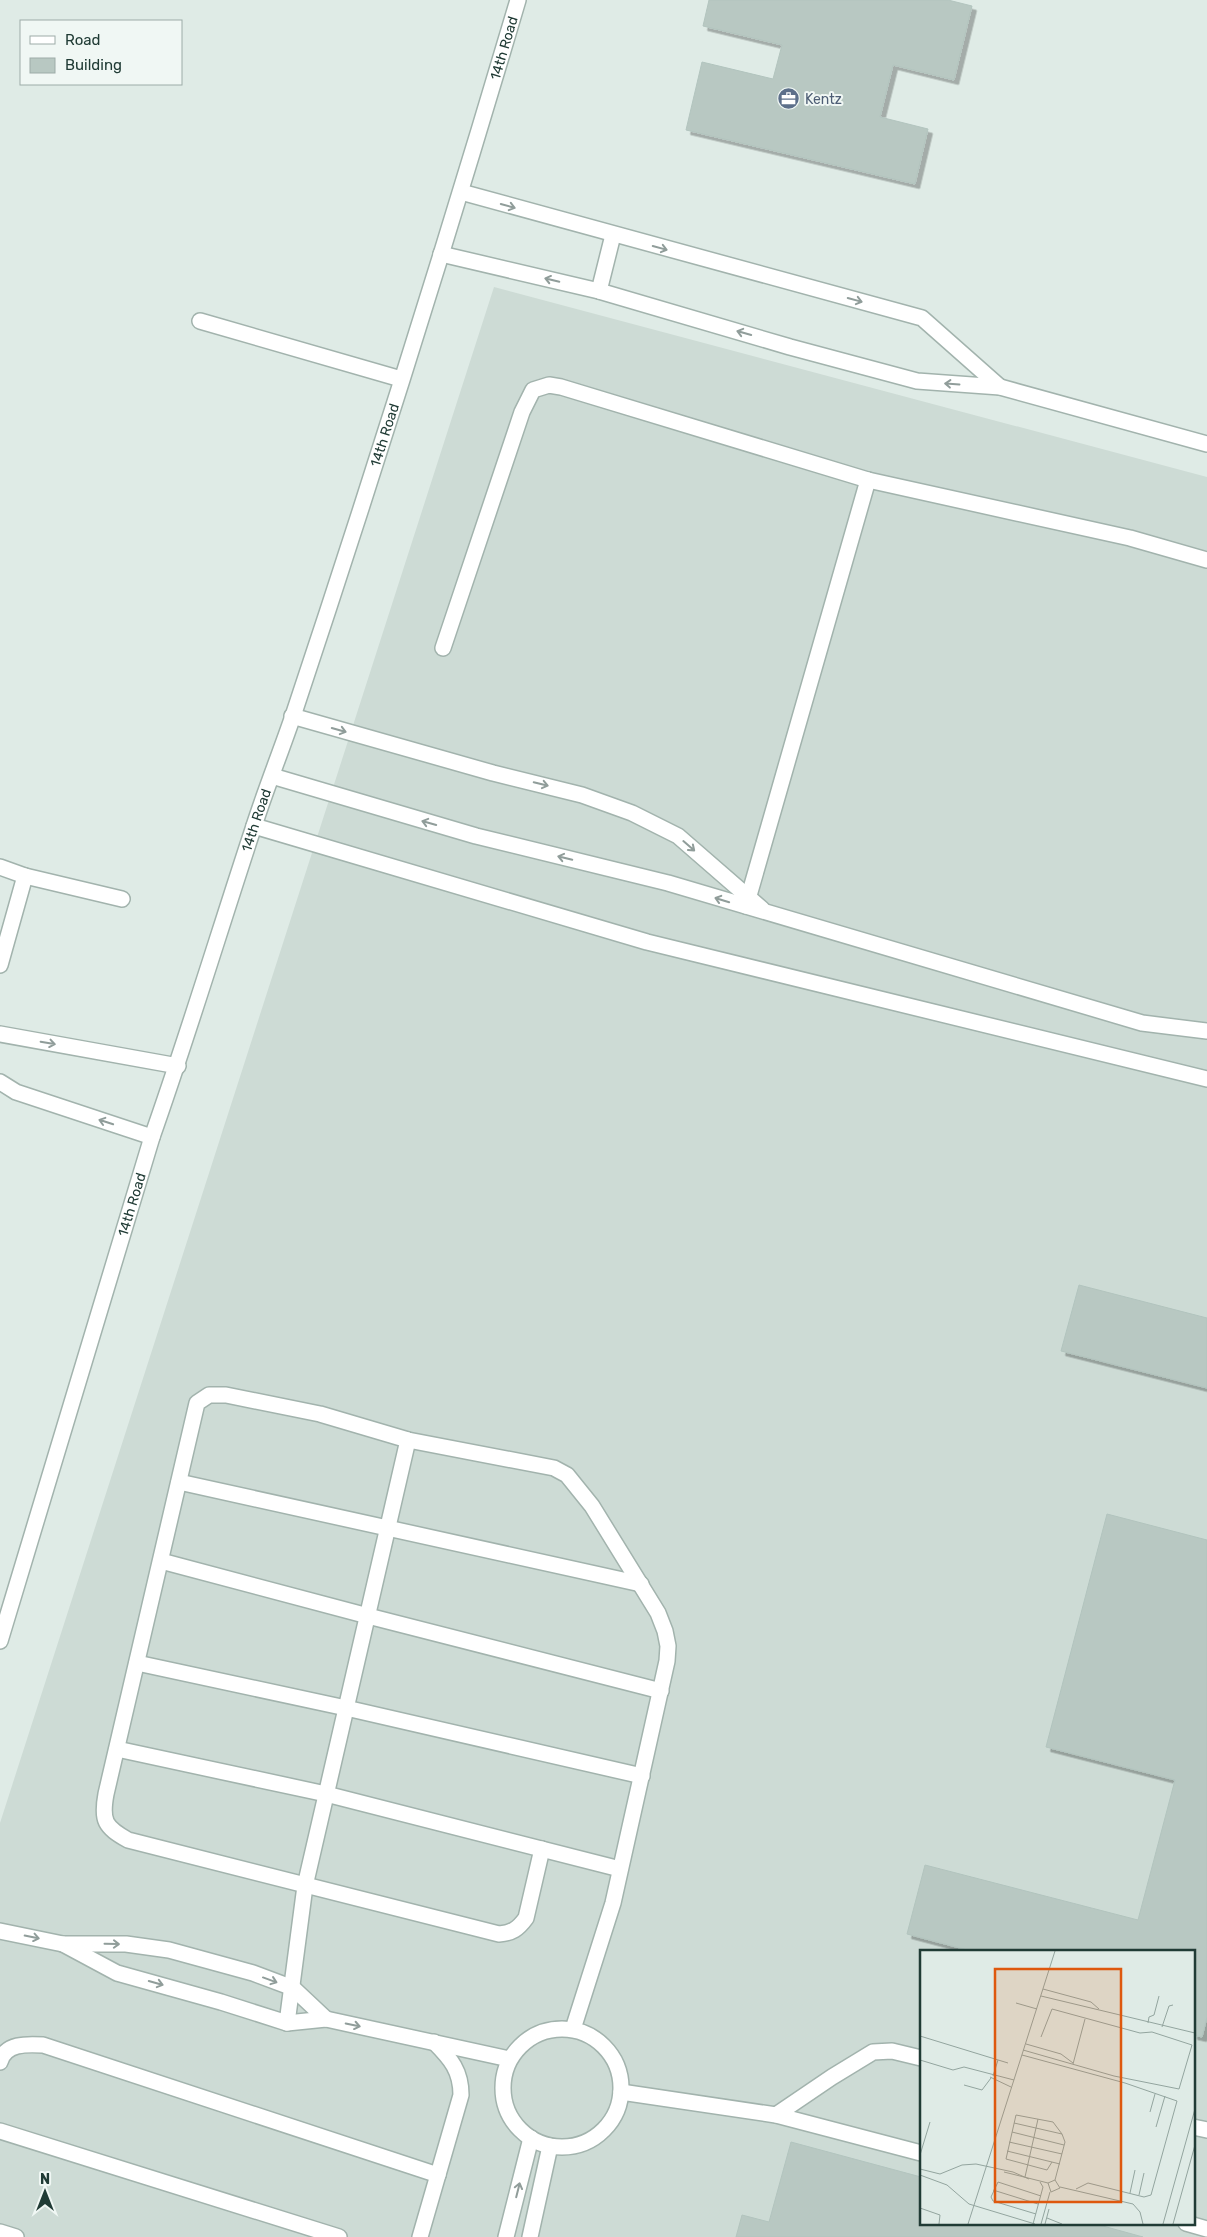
<svg xmlns="http://www.w3.org/2000/svg" width="1207" height="2237" viewBox="0 0 1207 2237" font-family="Rubik,sans-serif">
<style>
.built{fill:#cddbd5;fill-rule:evenodd}
.building{fill:#b8c8c2;stroke:#b2c4be;filter:url(#shadow)}
.lines{fill:none;stroke-linecap:round;stroke-linejoin:round}
.minor-casing{stroke:#a2b3ad;stroke-width:18}
.minor{stroke:#fff;stroke-width:15}
.oneway{stroke:#909d9a}
.labels{text-anchor:middle;dominant-baseline:central;stroke-width:4;stroke-linejoin:round;paint-order:stroke}
.street-label{font-size:14px;fill:#203b35;stroke:#f0f7f4}
.service-label{font-size:14px;fill:#4e5e75;stroke:#f0f7f4;text-anchor:start}
.inset-road{fill:none;stroke:#93a59f;stroke-width:1}
.view{fill:#de580e;fill-opacity:0.15;stroke:#de580e;stroke-width:2.5}
.inset-edge{fill:none;stroke:#203b35;stroke-width:2.5}
</style>
<defs>
<filter id="shadow"><feDropShadow dx="4.5" dy="4.5" stdDeviation="0" flood-color="#0004"/></filter>
</defs>
<rect width="100%" height="100%" fill="#dfebe6"/>
<!-- built -->
<path class="built" d="M494 287 1207 477V2237H0V1823ZM921 1951H1193V2223H921Z"/>
<!-- building -->
<g class="building">
<polygon points="709,0 948,0 972,6 954,80 893,65 880,117 928,129 915,184 686,130 702,62 773,79 782,45 703,26"/>
<polygon points="1079,1285 1207,1318 1207,1388 1061,1351"/>
<polygon points="1107,1514 1207,1540 1207,2017 1202,2037 1193,2035 1193,1951 971,1951 907,1934 925,1865 1138,1920 1175,1780 1046,1747"/>
<polygon points="791,2142 921,2177 921,2223 1092,2223 1143,2237 736,2237 742,2215 769,2222"/>
</g>
<g class="lines">
<defs>
<g id="minor">
<polyline points="461,192 922,318 1000,387"/>
<polyline points="441,254 599,291 790,347 917,381 1000,387 1207,444"/>
<polyline points="599,291 613,235"/>
<polyline points="200,321 401,379"/>
<polyline points="443,648 522,412 533,390 549,385 561,387 868,480 1130,538 1207,560"/>
<polyline points="292,716 493,773 582,795 632,813 678,836 762,909"/>
<polyline points="272,776 476,836 668,883 1142,1023 1207,1031"/>
<polyline points="254,826 647,942 1207,1079"/>
<polyline points="0,867 25,876 122,899"/>
<polyline points="746,906 868,480"/>
<polyline points="0,965 25,876"/>
<polyline points="0,1034 178,1066"/>
<polyline points="0,1082 16,1092 152,1137"/>
<polyline points="179,1482 641,1584"/>
<polyline points="161,1561 368,1616 661,1691"/>
<path id="s1" d="M0 1641 152 1137C188 1035 219 932 253 829 265 791 280 754 293 716 372 479 447 240 518 0"/>
<polyline points="137,1663 346,1708 642,1776"/>
<polyline points="117,1749 326,1794 620,1869"/>
<path d="M542 1849 526 1918C518 1929 512 1933 499 1934L128 1840C105 1827 101 1821 106 1794L197 1403 209 1395H226L320 1414 408 1440 554 1468 567 1475 592 1506 658 1613 665 1631 668 1646 667 1661 613 1903 573 2029"/>
<polyline points="0,1931 63,1944 126,1944 169,1950 253,1973 293,1988 326,2019"/>
<polyline points="63,1944 117,1973 221,2002 287,2023 326,2019 509,2059"/>
<polyline points="287,2023 305,1886 408,1440"/>
<circle cx="562" cy="2088" r="59"/>
<path d="M0 2062C5 2043 27 2044 43 2045L438 2175"/>
<polyline points="621,2092 776,2115 921,2153"/>
<polyline points="776,2115 832,2077 873,2052 892,2051 921,2058"/>
<polyline points="1193,2127 1207,2130"/>
<polyline points="0,2131 339,2237"/>
<polyline points="1186,2223 1207,2229"/>
<polyline points="0,2232 16,2237"/>
<path d="M420 2237 461 2095C461 2071 451 2059 434 2042"/>
<polyline points="506,2237 531,2138"/>
<polyline points="530,2237 550,2146"/>
</g>
</defs>
<!-- minor casing -->
<use href="#minor" class="minor-casing"/>
<!-- minor -->
<use href="#minor" class="minor"/>
</g>
<!-- one-way arrows -->
<defs><path id="oneway-shaft" d="M-6 0H5M1.5-3L5.5 0L1.5 3" fill="none" stroke-width="1.6" stroke-linecap="round" stroke-linejoin="round" transform="scale(1.25)"/></defs>
<g class="oneway">
<use href="#oneway-shaft" transform="translate(508 206) rotate(16)"/>
<use href="#oneway-shaft" transform="translate(660 248) rotate(15)"/>
<use href="#oneway-shaft" transform="translate(552 280) rotate(-167)"/>
<use href="#oneway-shaft" transform="translate(855 300) rotate(15)"/>
<use href="#oneway-shaft" transform="translate(744 333) rotate(-164)"/>
<use href="#oneway-shaft" transform="translate(952 384) rotate(-176)"/>
<use href="#oneway-shaft" transform="translate(339 730) rotate(16)"/>
<use href="#oneway-shaft" transform="translate(541 784) rotate(14)"/>
<use href="#oneway-shaft" transform="translate(429 823) rotate(-164)"/>
<use href="#oneway-shaft" transform="translate(689 846) rotate(41)"/>
<use href="#oneway-shaft" transform="translate(565 858) rotate(-166)"/>
<use href="#oneway-shaft" transform="translate(722 900) rotate(-163)"/>
<use href="#oneway-shaft" transform="translate(48 1043) rotate(10)"/>
<use href="#oneway-shaft" transform="translate(106 1122) rotate(-162)"/>
<use href="#oneway-shaft" transform="translate(32 1937) rotate(11)"/>
<use href="#oneway-shaft" transform="translate(112 1944) rotate(1)"/>
<use href="#oneway-shaft" transform="translate(270 1980) rotate(20)"/>
<use href="#oneway-shaft" transform="translate(156 1983) rotate(16)"/>
<use href="#oneway-shaft" transform="translate(353 2025) rotate(12)"/>
<use href="#oneway-shaft" transform="translate(518 2190) rotate(-76)"/>
</g>
<!-- icons -->
<defs>
<symbol id="office-disc" viewBox="-11 -11 22 22"><circle r="9.5" fill="#5c6f8a" stroke="#f0f7f4"/><path d="M-6-3h4V-5.5h4V-3h4V5H-6ZM-1-4.5V-3h2v-1.5ZM-6 0V1H6V0Z" fill="#fff"/></symbol>
</defs>
<g fill-rule="evenodd">
<use href="#office-disc" x="776" y="86" width="25" height="25"/>
</g>
<g class="labels">
<!-- street labels -->
<g class="street-label">
<text stroke="none"><textPath href="#s1" startOffset="1671">14th Road</textPath></text>
<text stroke="none"><textPath href="#s1" startOffset="1266">14th Road</textPath></text>
<text stroke="none"><textPath href="#s1" startOffset="860">14th Road</textPath></text>
<text stroke="none"><textPath href="#s1" startOffset="456">14th Road</textPath></text>
</g>
<!-- service labels -->
<g class="service-label">
<text x="805" y="99">Kentz</text>
</g>
</g>
<!-- overview -->
<g transform="translate(920 1950)">
<rect width="275" height="275" fill="#dfebe6"/>
<path class="inset-road" d="M123 39 171 52 179 59M121 46 275 83M96 53 117 59M228 73 229 67 234 65 239 46M242 77 249 56 253 55M0 86 88 113M106 94 141 104 153 113M103 100 194 126 259 139 272 95 232 82 220 83 132 59 121 87M102 105 205 133 257 151 231 245 224 247 168 233 156 239M0 110 33 120 44 117 94 130M153 114 165 69M73 126 78 110M70 127 91 137M44 135 62 140 71 128M230 162 235 144M94 173 142 184M236 177 245 146M92 182 144 195M89 192 142 204M87 201 140 214M0 205 10 172M132 212 127 220 86 209 96 165 133 172 142 184 145 192 135 230M0 219 20 224 42 215 56 214 93 222 109 229M84 222 128 233 135 230 140 238 131 242 128 233M0 225 27 235 49 254 115 274M105 227 118 169M140 237 213 254 220 262 223 274M73 240 118 254M210 243 215 220M219 245 224 223M0 258 20 265 19 274M116 264 73 251 71 247 78 232 121 246M127 268 142 274M48 274 135 1M113 274 123 237 120 232M121 274 130 242M125 274 129 259M243 274 275 159M253 274 275 195"/>
<path class="view" d="M75 19H201V252H75Z"/>
<rect width="275" height="275" class="inset-edge"/>
</g>
<!-- legend -->
<rect x="20" y="20" width="162" height="65" fill="#f0f7f4" stroke="#9daca8"/>
<rect x="30" y="36" width="25" height="8" fill="#ffffff" stroke="#9daca8"/>
<text x="65" y="45" font-size="15" fill="#203b35">Road</text>
<rect x="30" y="58" width="25" height="15" fill="#b8c8c2" stroke="#9daca8"/>
<text x="65" y="70" font-size="15" fill="#203b35">Building</text>
<!-- north arrow -->
<g transform="translate(45 2192)" stroke="#f0f7f4" stroke-width="4" paint-order="stroke">
<path d="M0-4L9 19L0 12L-9 19Z" fill="#203b35"/>
<text y="-8" font-size="14" font-weight="bold" text-anchor="middle" fill="#203b35">N</text>
</g>
</svg>
